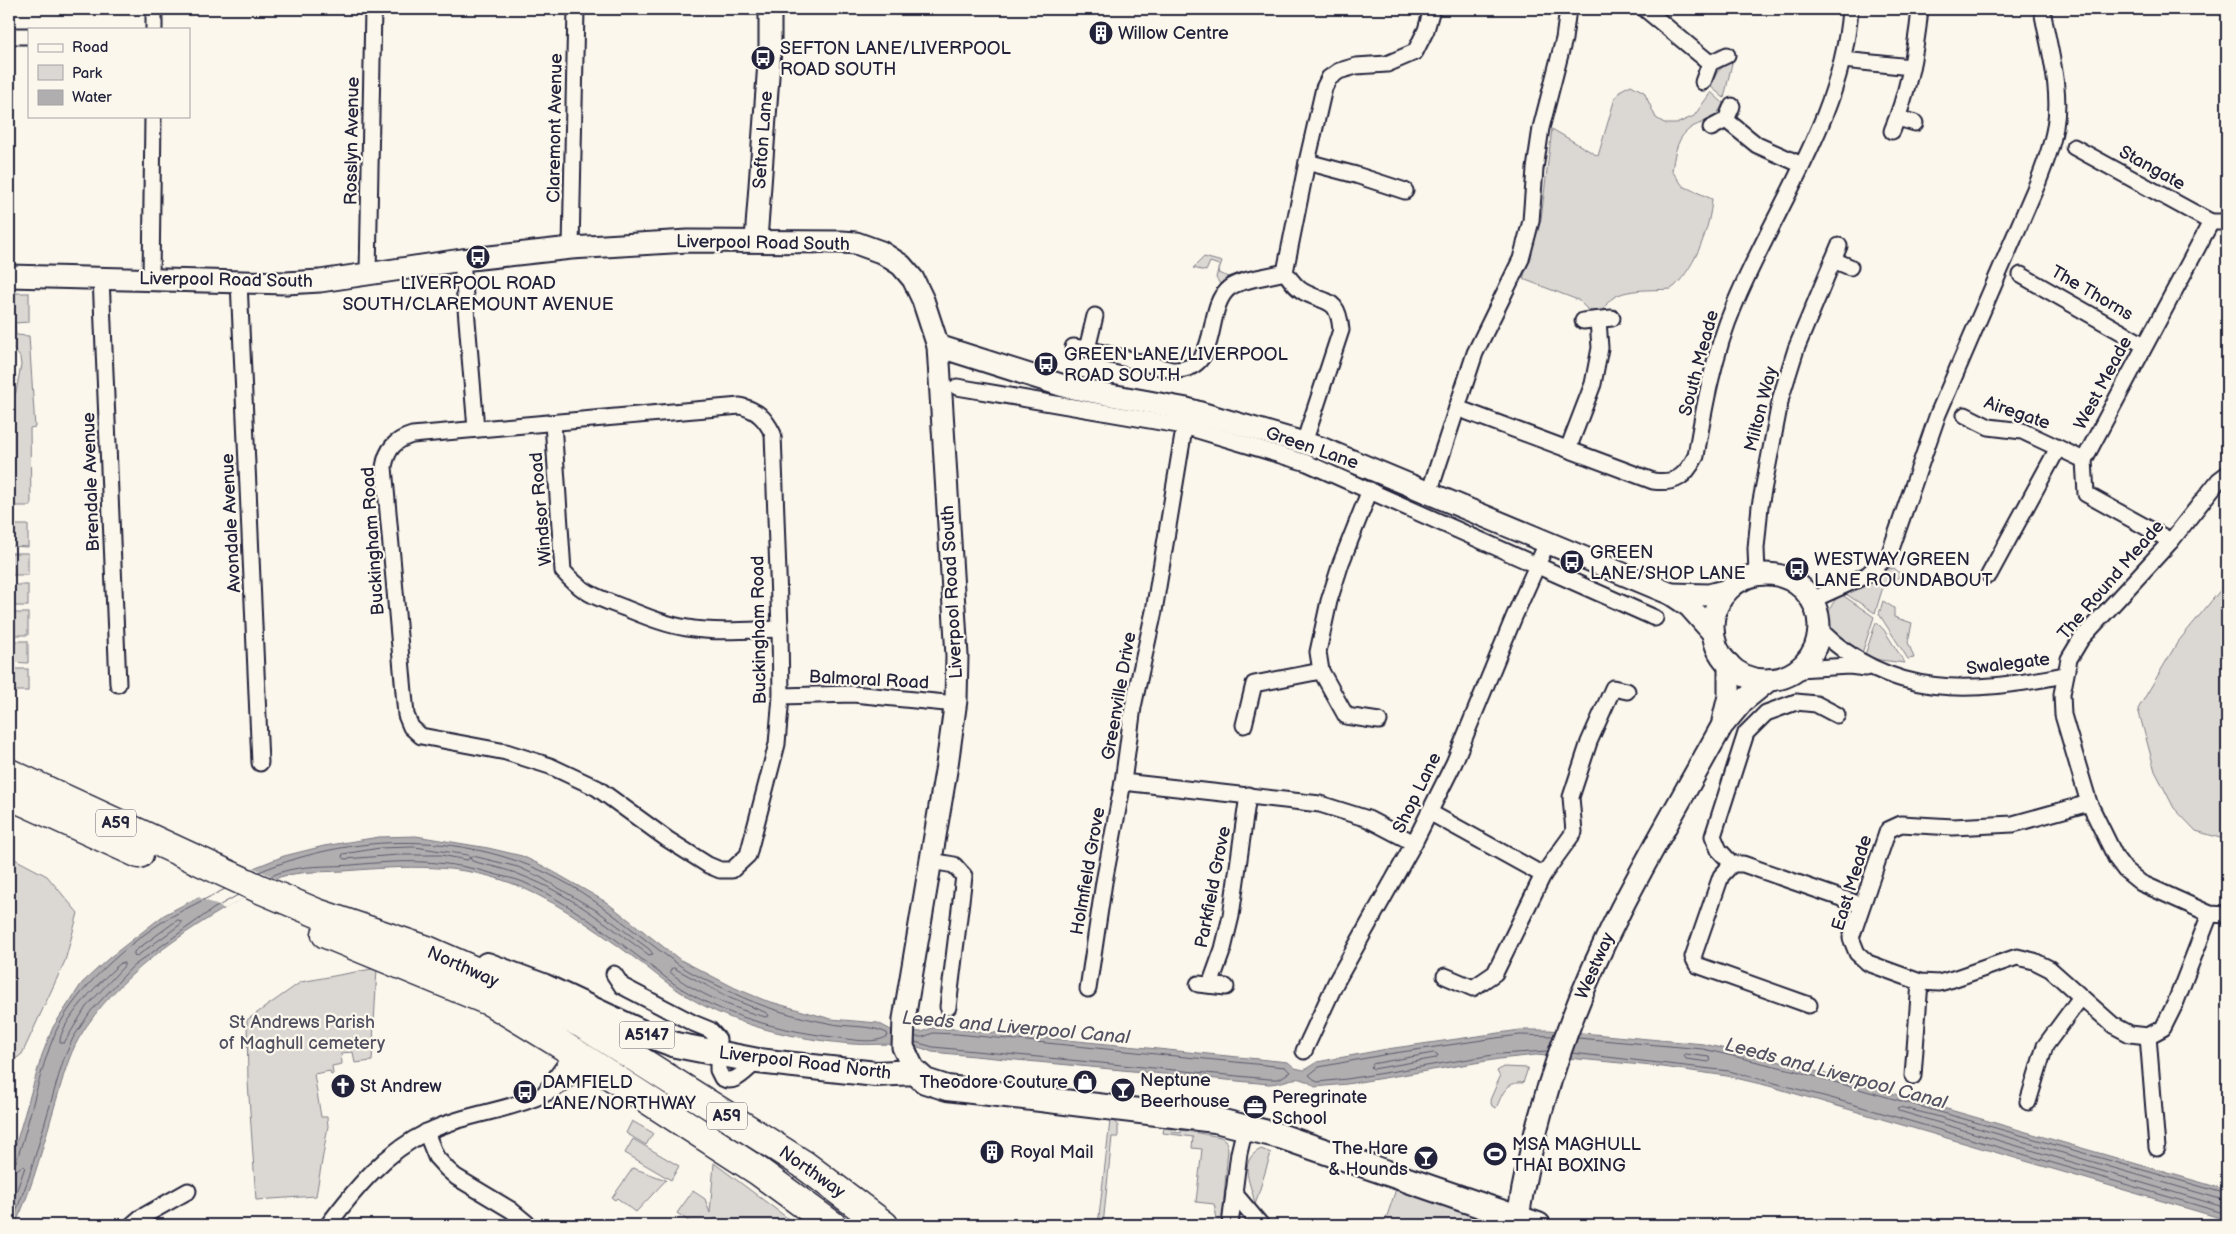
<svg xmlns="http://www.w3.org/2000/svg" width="2236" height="1234" viewBox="0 0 2236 1234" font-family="'Balsamiq Sans',sans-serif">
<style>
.green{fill:#dbd8d3;stroke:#7e7d87}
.water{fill:#b1aeb0;stroke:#787681}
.pier{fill:#fbf7ec}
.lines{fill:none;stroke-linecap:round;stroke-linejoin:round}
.shore{stroke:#5b5a6a;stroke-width:1}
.street-casing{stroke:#22223b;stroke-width:19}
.secondary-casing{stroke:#22223b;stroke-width:25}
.primary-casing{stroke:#22223b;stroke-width:28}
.highway-casing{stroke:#22223b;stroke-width:31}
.street{stroke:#fbf7ec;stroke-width:15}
.secondary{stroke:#fbf7ec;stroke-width:21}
.primary{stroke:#fbf7ec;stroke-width:24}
.highway{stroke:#fbf7ec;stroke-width:28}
.labels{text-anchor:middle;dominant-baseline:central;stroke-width:4.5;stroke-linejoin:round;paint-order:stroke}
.shield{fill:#fbf7ec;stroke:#636270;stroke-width:1}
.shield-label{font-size:16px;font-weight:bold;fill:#22223b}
.poi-label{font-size:18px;fill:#22223b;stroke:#fbf7ec;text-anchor:start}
.street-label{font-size:18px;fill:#22223b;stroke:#fbf7ec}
.park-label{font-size:18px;fill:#505061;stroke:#fbf7ec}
.water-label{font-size:19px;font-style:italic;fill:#545364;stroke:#fbf7ec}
</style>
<rect width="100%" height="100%" fill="#fbf7ec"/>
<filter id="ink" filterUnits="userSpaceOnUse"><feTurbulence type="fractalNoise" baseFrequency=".02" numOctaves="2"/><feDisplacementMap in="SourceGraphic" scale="10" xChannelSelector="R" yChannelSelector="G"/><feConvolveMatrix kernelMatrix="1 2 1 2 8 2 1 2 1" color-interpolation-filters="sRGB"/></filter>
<g filter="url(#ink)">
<!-- green -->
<g class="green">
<polygon points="1733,59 1724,98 1710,86 1718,71"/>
<path d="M1631 85 1644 92 1656 118 1666 124H1676L1694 116 1711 92 1723 103C1713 127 1702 118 1687 131 1676 140 1674 158 1672 171L1683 186 1712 199C1710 228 1696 265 1675 286L1671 289C1650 291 1611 286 1604 310L1589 311 1578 300 1523 279 1541 219 1552 129 1598 156 1615 98 1621 90Z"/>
<polygon points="1204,257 1222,262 1218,273 1232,278 1220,284 1216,278 1219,265 1210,262 1206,271 1193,268"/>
<polygon points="9,293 29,293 29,322 15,323 16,335 29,336 35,427 30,428 31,506 9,506 9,405 16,392 21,365 20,357 9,344"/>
<polygon points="9,525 28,525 28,547 9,546"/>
<rect x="9" y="553" width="19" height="22"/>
<polygon points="1894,568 1902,575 1883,587 1875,613 1843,592 1888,569"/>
<polygon points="2227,582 2227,840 2196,831 2174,808 2155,771 2138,709 2177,643"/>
<rect x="9" y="585" width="19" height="21"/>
<path d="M1841 594 1874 617 1861 656C1853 649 1839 642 1833 633 1823 620 1830 603 1841 594Z"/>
<polygon points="1883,601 1894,608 1894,617 1912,623 1908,642 1914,658 1908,659 1879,614"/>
<rect x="9" y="613" width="19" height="22"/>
<polygon points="1876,622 1884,630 1905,663 1880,660 1865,655"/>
<polygon points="9,641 28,641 28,663 9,662"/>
<rect x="9" y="669" width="19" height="22"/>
<polygon points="9,856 47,876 78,913 65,961 22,1054 9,1064"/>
<polygon points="377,968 372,1061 355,1063 353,1052 341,1053 342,1064 332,1066 333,1074 331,1075 330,1071 314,1074 321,1117 327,1117 328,1126 316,1196 256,1200 248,1082 247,1020 301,982"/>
<path d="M1503 1067 1528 1068 1523 1083C1505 1081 1502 1096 1496 1108L1492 1106 1490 1100 1500 1077 1497 1071Z"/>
<polygon points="632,1121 653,1133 646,1145 626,1133"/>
<polygon points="1110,1121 1115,1122 1118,1126 1118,1137 1112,1137 1103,1225 1098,1225"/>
<polygon points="1164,1128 1172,1129 1172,1132 1181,1133 1181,1130 1221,1137 1226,1141 1228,1149 1222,1220 1215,1220 1216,1213 1214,1204 1196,1202 1202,1149 1192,1148 1193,1137 1163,1133"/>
<polygon points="633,1139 679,1166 671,1180 625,1153"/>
<path d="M1261 1149 1271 1153 1255 1205C1253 1186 1235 1162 1261 1149Z"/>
<polygon points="714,1163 786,1217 797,1225 725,1225 715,1218 710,1225 694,1225 677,1213 693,1191 705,1199 710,1213"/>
<polygon points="633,1168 666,1180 636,1212 617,1198 615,1200 612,1198"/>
<polygon points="1396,1189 1478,1218 1484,1225 1384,1225"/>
</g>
<!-- water -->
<path class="water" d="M416 836 488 848 522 856 545 867 606 902 679 959 735 988 764 1000 831 1019 878 1023 891 1030 922 1032 932 1028 957 1029 1288 1062 1295 1068 1304 1070 1317 1062 1387 1049 1520 1030H1549L1704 1044 1798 1066 2227 1190V1220L1769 1086 1727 1076 1663 1067 1536 1055 1499 1059 1347 1084 1315 1087C1295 1071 1291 1083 1269 1084L932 1052C906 1040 878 1046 852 1044 806 1040 759 1031 717 1012 688 999 668 984 644 965 605 936 566 907 521 887 462 862 406 866 344 871 323 872 300 871 280 877 268 881 256 891 245 897 183 931 115 977 79 1038 68 1057 63 1078 57 1098 44 1141 34 1185 15 1225H9V1167L42 1055 53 1027 82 983 109 958 164 915 256 867 284 856 324 846 379 837Z"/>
<!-- pier -->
<polygon class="pier" points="252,867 277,879 225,909 196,896"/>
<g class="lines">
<!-- shore -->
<g class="shore">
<polygon points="415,847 468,855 470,858 467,860 441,855 398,855 344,859 342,857 343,854 380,848"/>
<path d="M473 856 518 867 540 877 599 912 649 949 653 954 649 955C609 926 570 894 523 876 507 869 489 866 472 861L470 858Z"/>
<path d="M259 872C361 829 482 831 578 890 612 912 642 938 675 962 691 974 713 983 731 992 761 1007 796 1017 828 1023 848 1028 868 1024 887 1033L888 1036C874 1045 849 1039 833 1037 778 1030 719 1015 673 983 624 947 579 907 523 882 514 878 503 877 494 874 442 859 404 860 352 865 326 867 293 864 270 877"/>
<polygon points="178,920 181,921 181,924 137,956 134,955 134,952"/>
<path d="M121 963H124V966L86 1007 64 1043H60C58 1023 105 976 121 963Z"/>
<path d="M674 968 730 998 767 1013 769 1016 766 1017C737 1010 692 992 670 972L671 969Z"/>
<polyline points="1578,1038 1703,1049 1796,1071 2227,1194"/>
<polyline points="915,1042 933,1047 1269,1079 1279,1079 1290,1072 1285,1067 957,1034 933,1033 923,1037 915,1037"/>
<polyline points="1548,1051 1499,1054 1347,1079 1317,1082 1309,1075 1319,1067 1388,1054 1496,1038 1520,1035 1553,1036"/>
<polygon points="1435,1053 1438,1055 1436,1058 1373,1069 1371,1067 1373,1064"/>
<polyline points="1572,1053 1729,1071 1831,1098 2227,1214"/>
<polygon points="1686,1054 1709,1057 1711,1060 1709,1062 1686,1059 1684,1056"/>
<path d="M9 1166 13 1165 16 1162C31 1119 38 1073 56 1031 76 989 128 943 167 919 186 908 206 899 225 889"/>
<polyline points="9,1172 15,1171 22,1166 25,1167 9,1212"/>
<polyline points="2227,1201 1936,1116 1900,1107 1897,1108 1899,1111 2227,1208"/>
<polyline points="11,1225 29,1177 63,1061 73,1038 91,1011 132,967 213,909 238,895"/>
</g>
<defs>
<g id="street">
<polyline points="1645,9 1710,63"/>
<polyline points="154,29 154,9"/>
<polyline points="9,36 29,36"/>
<polyline points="1843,60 1911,67"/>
<polyline points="1703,82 1710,63 1727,55"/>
<polyline points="1898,118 1915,123"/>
<polyline points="1726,120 1757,145 1802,165"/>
<polyline points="1711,128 1726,120 1732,106"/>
<path d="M1892 131C1908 93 1916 50 1920 9"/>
<polyline points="2074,147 2211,222"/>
<polyline points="1307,162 1324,88 1329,78 1339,71 1356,66 1387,64 1415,52 1426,30 1432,9"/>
<polyline points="2211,222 2227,222"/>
<polyline points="571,248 576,9"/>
<polyline points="462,260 476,429"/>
<polyline points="1833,260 1850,267"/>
<polyline points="368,274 373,9"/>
<polyline points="2021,275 2144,345"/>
<polyline points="101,277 118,684"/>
<polyline points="151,279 153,116"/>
<polyline points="239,281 260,763"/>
<polyline points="1583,321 1612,318"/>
<polyline points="1073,347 1087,349 1095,316"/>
<path d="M1087 349 1172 370C1223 372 1203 309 1229 288 1240 279 1271 276 1285 272"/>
<polyline points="957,387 1184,426 1307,463 1655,618"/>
<path d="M740 406C757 410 765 418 773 434L780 629 781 696 777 744 748 855 732 870H720L708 865 667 839 597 788 550 766 506 752 421 736 411 727 406 715 384 467C387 449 395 440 412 435Z"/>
<path d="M1457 408 1653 481C1676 484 1685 477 1696 456 1704 407 1714 353 1734 306 1774 208 1843 117 1850 9"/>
<polyline points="1965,415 1989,427 2022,431 2084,460"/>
<polyline points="1186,417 1154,611 1133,707 1123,782 1320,804 1368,819 1414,843"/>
<path d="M553 423 563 571C582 593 598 598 625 608 645 616 666 625 687 628 718 633 749 630 780 629"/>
<path d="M1304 443 1341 330C1338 297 1327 304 1304 292 1296 288 1290 279 1285 272L1307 162 1356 175 1405 191"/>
<polyline points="1568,449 1593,384 1600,348 1598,320"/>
<polyline points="2227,474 2219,480 2171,541 2081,639 2069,659 2062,694 2063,715 2089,803 2116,858 2125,870 2141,883 2210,914 2227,915"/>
<polyline points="1370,490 1341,563 1329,601 1318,652 1321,671 1346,716 1379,721"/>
<polyline points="1429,493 1475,353 1521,259 1531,221 1535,169 1541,128 1564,39 1568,9"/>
<polyline points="2171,541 2086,494 2084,460 2211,222"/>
<polyline points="1757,574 1756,548 1760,506 1781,397 1796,349 1839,246"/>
<polyline points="1989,575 2058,448"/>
<path d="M1812 600 1867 575 1889 555 1938 414 2038 182C2045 164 2052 146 2055 127 2062 88 2048 46 2042 9"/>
<path d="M1820 630C1890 699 1974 694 2064 675"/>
<polyline points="1798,669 1849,666 1866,668"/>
<polyline points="781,696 853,694 956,704"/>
<polyline points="1244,725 1254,684 1321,671"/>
<polyline points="2089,803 2013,824 1953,827 1901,824 1888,830 1851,938 1857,953 1868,963 1920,982 1939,983 1953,979 2017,957 2034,961 2050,969 2113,1025 2130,1034 2148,1036 2163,1028 2175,1004 2210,914"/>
<polyline points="1429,812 1543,875 1574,832 1571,797 1589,742 1613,688 1627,691"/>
<polyline points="931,861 954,865 964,876 948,1007"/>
<polyline points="1732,864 1719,850 1713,836 1746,733 1766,713 1796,702 1816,704 1837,715"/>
<path d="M614 974 622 986 693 1023 710 1030 718 1039V1070L722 1078C736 1086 747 1068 758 1061"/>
<polyline points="1445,976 1473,988 1495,973 1543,875"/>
<polyline points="1198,984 1226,987"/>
<polyline points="1210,985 1223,949 1231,916 1248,795"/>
<polyline points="1088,989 1104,882 1123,782"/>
<polyline points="1809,1005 1697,965 1693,957 1721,876 1732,864 1743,864 1861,905"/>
<polyline points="2148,1036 2157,1148"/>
<polyline points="1304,1051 1336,982 1414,843 1454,763 1514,617 1547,543"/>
<polyline points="1913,1076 1920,982"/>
<polyline points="546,1091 578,1047"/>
<polyline points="2028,1102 2045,1046 2081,997"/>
<polyline points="426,1132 436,1157 447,1169 456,1177 511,1210 529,1225"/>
<polyline points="1234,1193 1261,1225"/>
<polyline points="132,1225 140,1218 188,1191"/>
<path d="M328 1225C355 1189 385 1152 427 1132 486 1104 545 1114 591 1057"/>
<polyline points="1230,1225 1239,1153 1245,1128"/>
</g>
<g id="secondary">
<polyline points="756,240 770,49 770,9"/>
<polyline points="9,276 286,283 320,281 462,260 571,248 688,241 842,242 856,243 881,252 901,265 913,279 923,300 938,346 957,656 956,700 947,765 904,1019 903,1047 915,1072"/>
<polyline points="938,346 1067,387 1187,409 1321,448 1671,594 1689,606 1713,633"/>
<circle cx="1766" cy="627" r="53"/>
<polyline points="1671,594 1709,595 1728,590"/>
<polyline points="1723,721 1729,696 1729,664"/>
<path d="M1518 1217C1535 1110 1572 1006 1621 909 1653 847 1688 787 1722 726L1743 701 1769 680"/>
</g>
<polyline id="primary" points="487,965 543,986 643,1033 676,1045 758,1061 876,1074 915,1072 925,1081 947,1088 1215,1120 1280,1136 1538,1225"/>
<g id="highway">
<polyline points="9,773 260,889 317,913 427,950 475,971 582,1024 803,1164 884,1225"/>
<polyline points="9,795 139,854"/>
<polyline points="326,934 491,1002 588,1061 758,1171 832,1225"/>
</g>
</defs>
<!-- street casing -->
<use href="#street" class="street-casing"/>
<!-- secondary casing -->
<use href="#secondary" class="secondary-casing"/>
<!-- primary casing -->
<use href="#primary" class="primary-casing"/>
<!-- highway casing -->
<use href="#highway" class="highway-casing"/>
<!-- street -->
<use href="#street" class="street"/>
<!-- secondary -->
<use href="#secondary" class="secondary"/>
<!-- primary -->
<use href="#primary" class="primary"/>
<!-- highway -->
<use href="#highway" class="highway"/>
</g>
</g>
<!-- icons -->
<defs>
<symbol id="building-disc" viewBox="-11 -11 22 22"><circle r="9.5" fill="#22223b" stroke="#fbf7ec"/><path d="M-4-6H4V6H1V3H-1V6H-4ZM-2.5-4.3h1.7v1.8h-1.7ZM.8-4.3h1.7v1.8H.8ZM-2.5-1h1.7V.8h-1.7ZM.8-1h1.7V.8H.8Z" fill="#fff"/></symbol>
<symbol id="bus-disc" viewBox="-11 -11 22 22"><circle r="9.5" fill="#22223b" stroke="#fbf7ec"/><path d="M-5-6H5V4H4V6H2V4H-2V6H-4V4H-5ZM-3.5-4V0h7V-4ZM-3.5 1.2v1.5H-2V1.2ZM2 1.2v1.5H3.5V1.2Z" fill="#fff"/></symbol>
<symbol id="shop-disc" viewBox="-11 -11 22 22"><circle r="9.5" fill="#22223b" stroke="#fbf7ec"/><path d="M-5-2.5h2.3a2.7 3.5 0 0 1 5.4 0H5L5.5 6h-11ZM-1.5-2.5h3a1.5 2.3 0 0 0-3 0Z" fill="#fff"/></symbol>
<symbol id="church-disc" viewBox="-11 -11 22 22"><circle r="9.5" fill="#22223b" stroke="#fbf7ec"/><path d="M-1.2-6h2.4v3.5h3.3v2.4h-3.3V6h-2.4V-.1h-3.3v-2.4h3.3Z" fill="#fff"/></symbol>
<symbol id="bar-disc" viewBox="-11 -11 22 22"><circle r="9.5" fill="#22223b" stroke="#fbf7ec"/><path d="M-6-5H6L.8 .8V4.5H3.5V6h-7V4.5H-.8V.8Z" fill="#fff"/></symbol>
<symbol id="office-disc" viewBox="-11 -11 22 22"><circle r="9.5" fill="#22223b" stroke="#fbf7ec"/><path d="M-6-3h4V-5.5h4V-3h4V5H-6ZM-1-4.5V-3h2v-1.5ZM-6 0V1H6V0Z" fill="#fff"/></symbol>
<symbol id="stadium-disc" viewBox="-11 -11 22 22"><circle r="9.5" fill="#22223b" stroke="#fbf7ec"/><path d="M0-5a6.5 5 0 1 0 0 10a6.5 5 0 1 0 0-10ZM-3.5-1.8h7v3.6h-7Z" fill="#fff"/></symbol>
</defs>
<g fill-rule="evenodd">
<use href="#building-disc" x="1087" y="19" width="28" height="28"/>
<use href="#bus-disc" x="749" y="44" width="28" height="28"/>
<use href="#bus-disc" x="464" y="243" width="28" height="28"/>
<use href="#bus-disc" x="1032" y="350" width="28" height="28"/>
<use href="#bus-disc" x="1558" y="548" width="28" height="28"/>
<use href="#bus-disc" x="1783" y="555" width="28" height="28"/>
<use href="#shop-disc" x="1071" y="1068" width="28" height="28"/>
<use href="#church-disc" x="329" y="1072" width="28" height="28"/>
<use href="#bar-disc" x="1109" y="1076" width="28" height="28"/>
<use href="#bus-disc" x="511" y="1078" width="28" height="28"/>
<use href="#office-disc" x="1241" y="1093" width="28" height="28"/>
<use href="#building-disc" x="978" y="1138" width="28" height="28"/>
<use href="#stadium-disc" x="1481" y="1140" width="28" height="28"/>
<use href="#bar-disc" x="1412" y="1144" width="28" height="28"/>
</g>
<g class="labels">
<!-- shield labels -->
<g class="shield">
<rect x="96" y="809.5" width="40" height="27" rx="4"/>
<rect x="619.5" y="1021.5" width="55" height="27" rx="4"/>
<rect x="707" y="1102.5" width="40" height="27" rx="4"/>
</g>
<g class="shield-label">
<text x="116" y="823">A59</text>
<text x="647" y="1035">A5147</text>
<text x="727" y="1116">A59</text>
</g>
<!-- poi labels -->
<g class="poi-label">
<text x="1118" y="33">Willow Centre</text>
<text x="780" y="48">SEFTON LANE/LIVERPOOL<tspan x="780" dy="21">ROAD SOUTH</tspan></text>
<text x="478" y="283" text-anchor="middle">LIVERPOOL ROAD<tspan x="478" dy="21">SOUTH/CLAREMOUNT AVENUE</tspan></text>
<text x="1064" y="354">GREEN LANE/LIVERPOOL<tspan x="1064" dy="21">ROAD SOUTH</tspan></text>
<text x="1590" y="552">GREEN<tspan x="1590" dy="21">LANE/SHOP LANE</tspan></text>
<text x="1814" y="559">WESTWAY/GREEN<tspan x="1814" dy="21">LANE ROUNDABOUT</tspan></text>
<text x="1140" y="1080">Neptune<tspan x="1140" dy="21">Beerhouse</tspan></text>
<text x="542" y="1082">DAMFIELD<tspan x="542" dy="21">LANE/NORTHWAY</tspan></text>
<text x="1068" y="1082" text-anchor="end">Theodore Couture</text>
<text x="360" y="1086">St Andrew</text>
<text x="1272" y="1097">Peregrinate<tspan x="1272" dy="21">School</tspan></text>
<text x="1512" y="1144">MSA MAGHULL<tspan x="1512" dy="21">THAI BOXING</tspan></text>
<text x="1408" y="1148" text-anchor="end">The Hare<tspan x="1408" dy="21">&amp; Hounds</tspan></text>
<text x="1010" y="1152">Royal Mail</text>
</g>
<!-- street labels -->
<g class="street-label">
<text transform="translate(555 128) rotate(-89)">Claremont Avenue</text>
<text transform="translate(763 140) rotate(-86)">Sefton Lane</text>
<text transform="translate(352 141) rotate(-89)">Rosslyn Avenue</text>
<text transform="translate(2152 168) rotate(29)">Stangate</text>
<text transform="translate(763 243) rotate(1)">Liverpool Road South</text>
<text transform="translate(226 280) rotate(1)">Liverpool Road South</text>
<text transform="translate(2092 293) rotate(30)">The Thorns</text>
<text transform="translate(1699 363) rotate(-75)">South Meade</text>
<text transform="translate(2103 383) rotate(-62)">West Meade</text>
<text transform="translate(1761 409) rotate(-76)">Milton Way</text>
<text transform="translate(2017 413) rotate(19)">Airegate</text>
<text transform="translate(1312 448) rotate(19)">Green Lane</text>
<text transform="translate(91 482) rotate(-92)">Brendale Avenue</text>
<text transform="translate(541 509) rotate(-95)">Windsor Road</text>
<text transform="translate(231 523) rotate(-93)">Avondale Avenue</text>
<text transform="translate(373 541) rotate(-94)">Buckingham Road</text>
<text transform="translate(2111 580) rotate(-49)">The Round Meade</text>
<text transform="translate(952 592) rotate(-93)">Liverpool Road South</text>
<text transform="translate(759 630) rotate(-91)">Buckingham Road</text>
<text transform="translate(2008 664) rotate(-7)">Swalegate</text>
<text transform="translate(869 680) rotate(3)">Balmoral Road</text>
<text transform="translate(1119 696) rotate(-80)">Greenville Drive</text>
<text transform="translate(1417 793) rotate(-64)">Shop Lane</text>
<text transform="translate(1088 871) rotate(-80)">Holmfield Grove</text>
<text transform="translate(1852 883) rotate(-73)">East Meade</text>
<text transform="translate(1213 887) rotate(-79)">Parkfield Grove</text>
<text transform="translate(1595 966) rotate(-66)">Westway</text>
<text transform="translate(463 967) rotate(24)">Northway</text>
<text transform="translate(805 1063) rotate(7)">Liverpool Road North</text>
<text transform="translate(812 1172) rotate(35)">Northway</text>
</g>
<!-- park labels -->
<g class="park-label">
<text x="302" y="1022">St Andrews Parish<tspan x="302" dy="21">of Maghull cemetery</tspan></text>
</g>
<!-- water labels -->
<g class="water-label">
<text transform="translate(1016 1028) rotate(5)">Leeds and Liverpool Canal</text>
<text transform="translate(1836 1074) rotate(15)">Leeds and Liverpool Canal</text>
</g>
</g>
<!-- margin -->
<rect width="2236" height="1234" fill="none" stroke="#fbf7ec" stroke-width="30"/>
<rect x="15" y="15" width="2206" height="1204" fill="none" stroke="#22223b" stroke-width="2" filter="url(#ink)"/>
<!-- legend -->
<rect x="28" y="28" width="162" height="90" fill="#fbf7ec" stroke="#a4a2a5"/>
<rect x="38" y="44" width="25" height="8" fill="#fbf7ec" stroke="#a4a2a5"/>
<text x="72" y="52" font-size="15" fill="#22223b">Road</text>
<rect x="38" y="65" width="25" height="15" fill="#dbd8d3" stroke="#a4a2a5"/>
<text x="72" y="78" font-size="15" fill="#22223b">Park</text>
<rect x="38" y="90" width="25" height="15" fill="#b1aeb0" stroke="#a4a2a5"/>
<text x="72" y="102" font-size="15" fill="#22223b">Water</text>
</svg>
